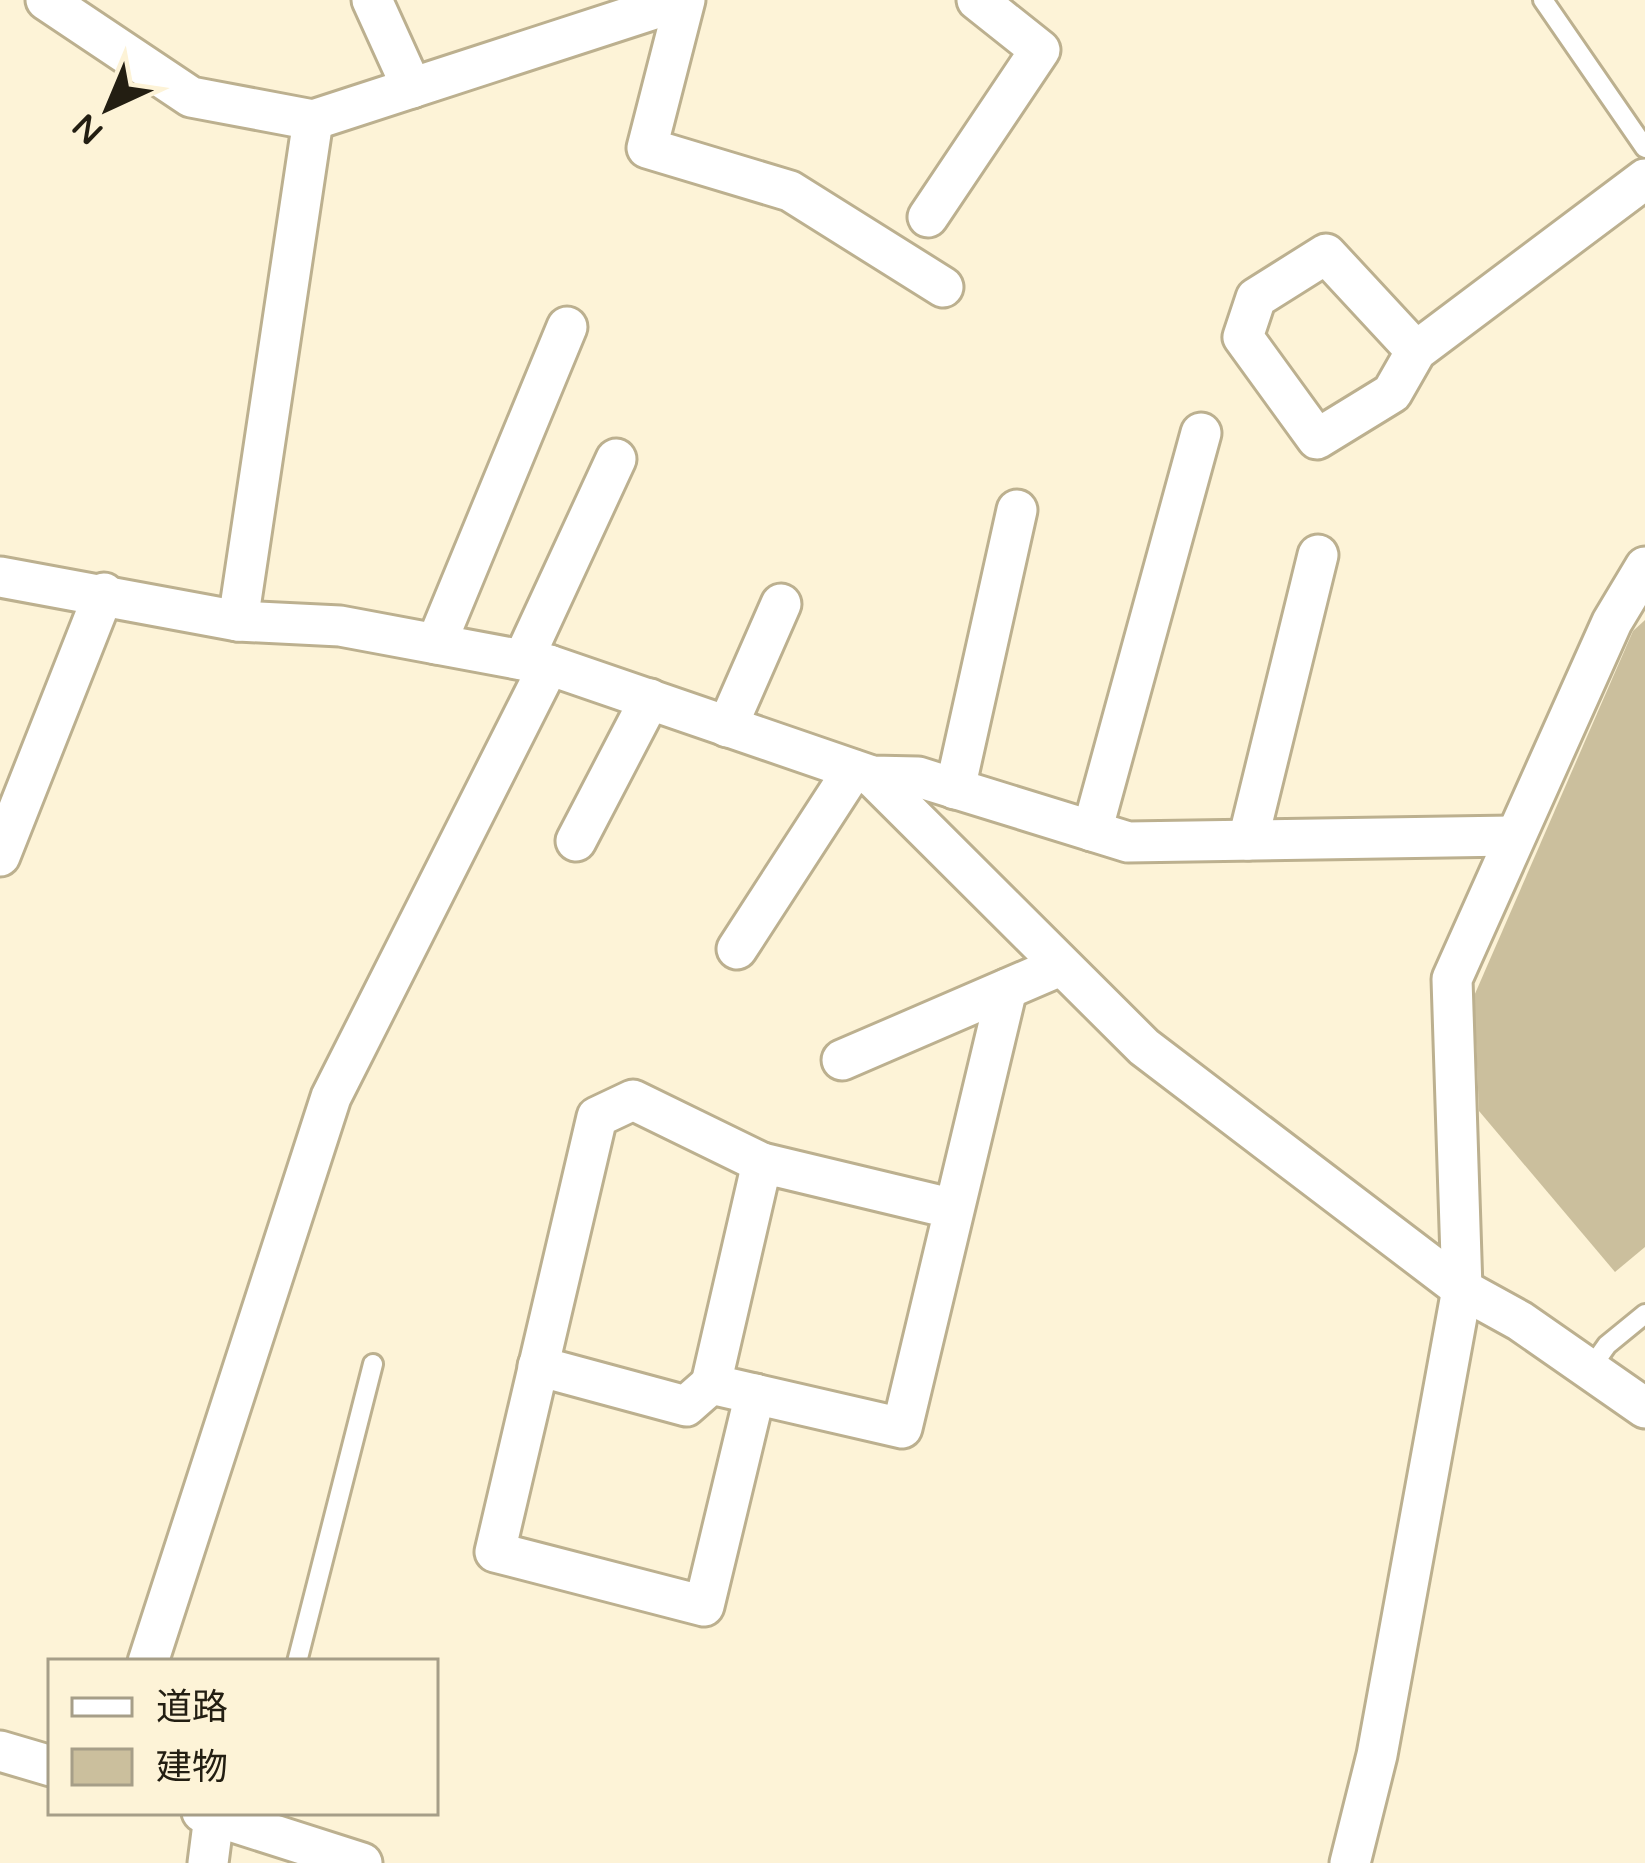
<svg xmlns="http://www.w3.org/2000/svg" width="1645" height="1863" viewBox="0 0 1645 1863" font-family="'Varela Round','Noto Sans JP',sans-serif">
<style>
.building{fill:#cbbf9d}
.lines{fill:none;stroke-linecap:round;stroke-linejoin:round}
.lane-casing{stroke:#bcb08f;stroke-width:24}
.street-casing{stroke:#bcb08f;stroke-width:45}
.lane{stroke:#fff;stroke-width:18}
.street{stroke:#fff;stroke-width:39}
</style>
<rect width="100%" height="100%" fill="#fdf3d7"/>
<!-- building -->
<polygon class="building" points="1645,620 1645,1247 1615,1272 1479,1111 1474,996 1633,631"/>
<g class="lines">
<defs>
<g id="lane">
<polyline points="1543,0 1645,148"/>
<polyline points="1590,1369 1607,1345 1645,1314"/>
<polyline points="297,1662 373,1364"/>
</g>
<g id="street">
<polyline points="46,0 191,97 313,120 682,0"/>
<polyline points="372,0 412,88"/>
<polyline points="685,0 647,148 790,191 943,287"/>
<polyline points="928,217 1040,50 977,0"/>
<polyline points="1416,351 1326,254 1256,298 1243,337 1317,439 1392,393 1416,351 1645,179"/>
<polyline points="0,577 238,621 340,626 549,665 872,776 918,777 1128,842 1512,836"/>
<polyline points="238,621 313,120"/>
<polyline points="436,644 567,327"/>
<polyline points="523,660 616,459"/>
<polyline points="727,727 781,604"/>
<polyline points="872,776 1144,1047 1462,1289 1520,1321 1645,1408"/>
<polyline points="955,789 1017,510"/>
<polyline points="1092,831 1201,433"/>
<polyline points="1248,840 1318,555"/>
<polyline points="576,841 650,699"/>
<polyline points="0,856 104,593"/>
<polyline points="737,949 853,770"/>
<polyline points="842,1060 1060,966"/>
<polyline points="954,1209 762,1163 711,1384 902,1428 1007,989"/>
<polyline points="538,1366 686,1406 711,1384"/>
<polyline points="755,1394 704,1606 495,1552 597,1117 633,1100 762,1163"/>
<polyline points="148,1662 331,1097 549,665"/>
<polyline points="0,1751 51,1766"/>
<polyline points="202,1812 362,1863"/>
<polyline points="208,1863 214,1816"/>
<polyline points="1350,1863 1377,1755 1462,1289 1452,979 1612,622 1645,567"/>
</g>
</defs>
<!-- lane casing -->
<use href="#lane" class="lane-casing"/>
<!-- street casing -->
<use href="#street" class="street-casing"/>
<!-- lane -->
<use href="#lane" class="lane"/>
<!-- street -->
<use href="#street" class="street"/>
</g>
<!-- legend -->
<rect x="48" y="1659" width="390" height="156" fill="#fdf3d7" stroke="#a69e88" stroke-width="3"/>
<rect x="72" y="1698" width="60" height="18" fill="#ffffff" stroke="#a69e88" stroke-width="3"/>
<text x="156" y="1719" font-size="36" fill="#231e12">道路</text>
<rect x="72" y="1749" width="60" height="36" fill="#cbbf9d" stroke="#a69e88" stroke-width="3"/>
<text x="156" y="1779" font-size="36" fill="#231e12">建物</text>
<!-- north arrow -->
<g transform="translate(108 108) rotate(224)" stroke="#fdf3d7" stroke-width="9" paint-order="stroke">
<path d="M0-9L21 45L0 30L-21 45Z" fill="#231e12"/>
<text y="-18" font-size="33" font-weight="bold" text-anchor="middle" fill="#231e12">N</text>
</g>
</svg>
